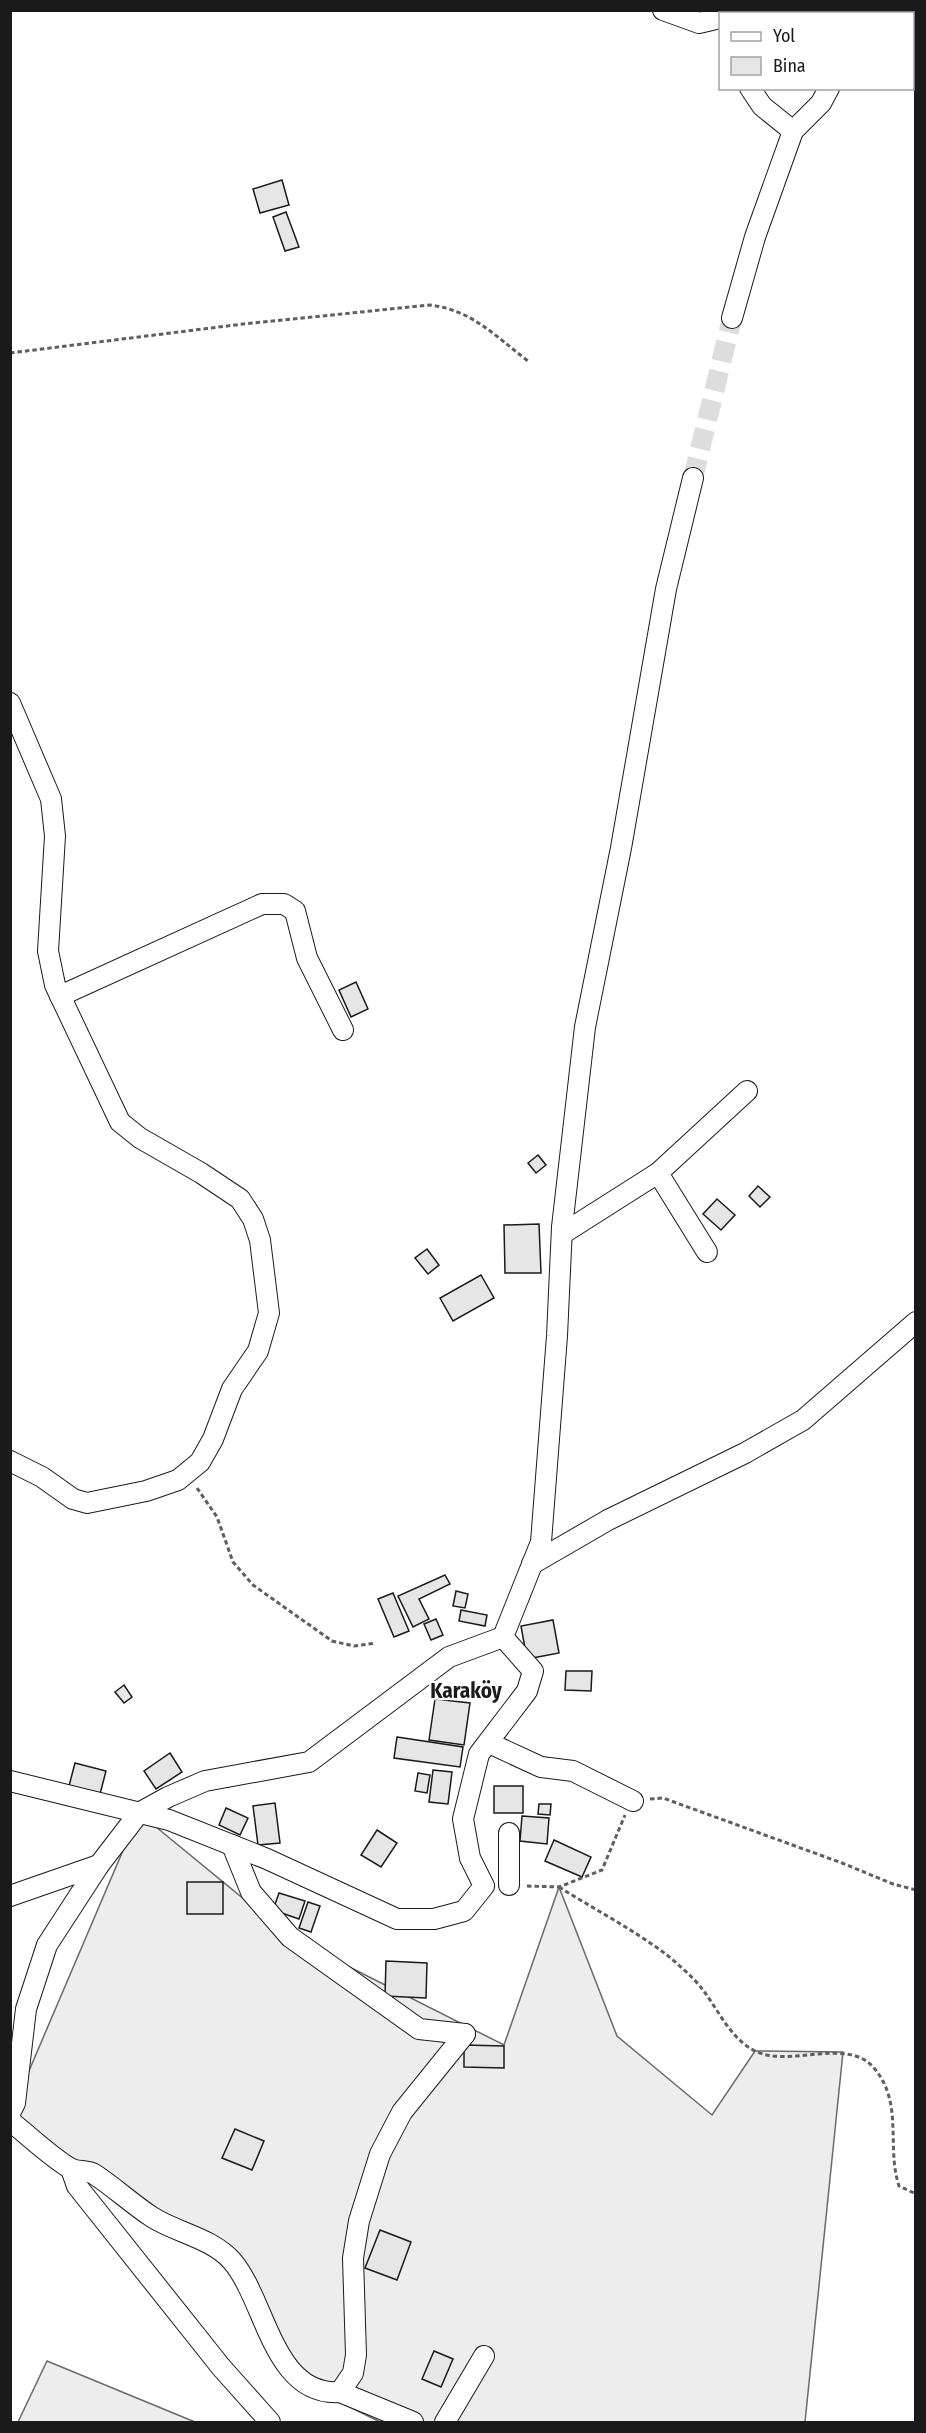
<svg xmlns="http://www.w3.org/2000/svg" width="926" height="2433" viewBox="0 0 926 2433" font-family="'Fira Sans Condensed',sans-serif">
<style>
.built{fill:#ededed;stroke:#6a6a6a;stroke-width:1.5}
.building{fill:#e6e6e6;stroke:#1a1a1a;stroke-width:1.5}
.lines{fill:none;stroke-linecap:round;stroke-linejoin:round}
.minor-tunnel{stroke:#ddd;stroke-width:20;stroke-dasharray:20 10;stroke-linecap:butt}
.minor-casing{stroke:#1a1a1a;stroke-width:22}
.path{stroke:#5f5f5f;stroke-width:3;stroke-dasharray:4.5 3;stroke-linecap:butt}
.minor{stroke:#fff;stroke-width:20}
.labels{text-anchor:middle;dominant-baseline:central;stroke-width:4.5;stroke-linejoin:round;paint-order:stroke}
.quarter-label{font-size:21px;font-weight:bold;fill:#1a1a1a;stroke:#fff}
</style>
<rect width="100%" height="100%" fill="#fff"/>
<!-- built -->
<g class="built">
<polygon points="139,1813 290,1937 504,2045 559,1887 617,2036 712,2115 755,2051 843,2052 805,2422 380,2422 307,2386 239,2270 11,2121 11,2113"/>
<polygon points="47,2361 195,2422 18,2422"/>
</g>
<!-- building -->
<g class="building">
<polygon points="282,180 289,205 260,213 253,189"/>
<polygon points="286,212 299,247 285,251 273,217"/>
<polygon points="356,982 368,1009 351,1017 339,990"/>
<polygon points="538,1155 546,1165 536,1173 528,1163"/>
<polygon points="758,1186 770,1197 760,1207 749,1196"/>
<polygon points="717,1199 735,1215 721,1230 703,1214"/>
<polygon points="539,1224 541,1273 505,1273 504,1225"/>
<polygon points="427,1249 439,1265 428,1274 415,1258"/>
<polygon points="481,1275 494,1298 453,1321 440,1298"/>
<polygon points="445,1575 450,1584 419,1599 429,1619 413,1627 398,1596"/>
<polygon points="456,1591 468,1594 465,1608 453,1606"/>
<polygon points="393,1593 409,1631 394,1637 378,1599"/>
<polygon points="461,1610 487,1615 485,1626 459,1621"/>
<polygon points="436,1619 443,1635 431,1640 424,1624"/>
<polygon points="553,1620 559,1653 527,1659 521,1626"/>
<polygon points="566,1671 592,1671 591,1691 565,1690"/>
<polygon points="124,1685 132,1697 124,1703 115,1692"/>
<polygon points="435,1699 470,1703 464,1745 429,1740"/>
<polygon points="397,1737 463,1747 460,1767 394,1758"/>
<polygon points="170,1753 182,1772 156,1789 144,1771"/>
<polygon points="75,1763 106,1771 100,1794 69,1786"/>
<polygon points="433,1770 452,1772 448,1804 429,1802"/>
<polygon points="418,1773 430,1775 427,1793 415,1791"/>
<rect x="494" y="1786" width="29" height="27"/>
<polygon points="275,1803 280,1843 258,1845 253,1806"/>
<polygon points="539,1804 551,1804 550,1815 538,1814"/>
<polygon points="226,1808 248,1818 240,1835 219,1825"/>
<polygon points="522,1816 549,1818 547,1844 520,1841"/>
<polygon points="377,1830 397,1843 381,1867 361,1855"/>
<polygon points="554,1840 591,1857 582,1877 545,1861"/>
<rect x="187" y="1882" width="36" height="32"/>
<polygon points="279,1893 305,1901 299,1919 273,1910"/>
<polygon points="308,1902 320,1906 311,1932 299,1928"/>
<polygon points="386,1961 427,1963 426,1998 385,1996"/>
<polygon points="464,2045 504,2046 504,2068 464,2067"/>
<polygon points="235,2129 264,2141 252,2170 222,2158"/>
<polygon points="380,2230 411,2242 397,2280 365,2268"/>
<polygon points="434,2351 453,2359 441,2387 422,2379"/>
</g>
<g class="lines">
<!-- minor-tunnel -->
<polyline class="minor-tunnel" points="693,478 732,318"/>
<defs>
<g id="minor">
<polyline points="663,10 699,23 720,18"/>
<polyline points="860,14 861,10"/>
<polyline points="750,88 762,106 793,131"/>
<polyline points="732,318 755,237 793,131 821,103 829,88"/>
<polyline points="10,703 51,799 55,836 48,951 55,985 120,1122 140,1138 201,1173 240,1199 253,1219 260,1240 269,1313 258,1351 232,1389 213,1439 200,1462 178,1480 146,1491 87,1503 73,1499 42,1477 10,1461"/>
<polyline points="60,996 262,904 284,904 295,911 307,958 343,1030"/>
<polyline points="658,1173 707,1252"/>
<polyline points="562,1234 658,1173 747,1091"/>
<polyline points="532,1564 608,1520 745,1453 803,1420 916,1322"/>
<polyline points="489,1743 541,1767 573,1771 633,1801"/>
<polyline points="10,1781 169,1820 267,1859 397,1919 434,1919 464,1911 484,1886 470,1858 463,1819 479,1754 527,1691 533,1671 503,1637 541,1542 557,1336 562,1227 585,1027 621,848 666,589 693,478"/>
<polyline points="232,1845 251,1892 290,1937 419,2029 465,2034"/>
<polyline points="509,1885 509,1833"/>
<polyline points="10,1896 99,1865"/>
<polyline points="10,2113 15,2103 26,2009 47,1945 99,1865 139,1813 168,1797 205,1781 309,1762 449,1657 503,1637"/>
<path d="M10 2121C26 2133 55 2161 72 2169 79 2172 87 2170 94 2174 114 2187 132 2204 152 2217 177 2233 212 2238 232 2261 266 2300 273 2397 340 2392L353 2373 356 2355 353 2258 359 2221 380 2154 402 2112 465 2034"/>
<polyline points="71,2169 77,2186 221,2367 270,2422"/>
<polyline points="340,2392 413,2422"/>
<polyline points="445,2422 484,2356"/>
</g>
</defs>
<!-- minor casing -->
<use href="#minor" class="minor-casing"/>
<!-- path -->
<g class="path">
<path d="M10 353 243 324 430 305C472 310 495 336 528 361"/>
<polyline points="197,1488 217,1517 233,1562 253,1585 332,1641 354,1646 376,1643"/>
<polyline points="650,1799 663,1798 842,1863 893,1884 916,1890"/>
<polyline points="527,1886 559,1887 602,1870 625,1815"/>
<path d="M559 1887C594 1909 634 1930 667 1955 679 1965 694 1978 703 1990 719 2011 731 2040 757 2052 792 2067 848 2037 874 2068 904 2103 886 2147 899 2186L916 2194"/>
</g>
<!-- minor -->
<use href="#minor" class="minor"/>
</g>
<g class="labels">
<!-- quarter labels -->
<g class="quarter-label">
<text x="466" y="1691">Karaköy</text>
</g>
</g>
<!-- border -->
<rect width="926" height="2433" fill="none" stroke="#1a1a1a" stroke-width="24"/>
<!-- legend -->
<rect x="719" y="12" width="195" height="78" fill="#ffffff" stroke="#a3a3a3" stroke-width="1.5"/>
<rect x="731" y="32" width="30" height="9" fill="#ffffff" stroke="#a3a3a3" stroke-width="1.5"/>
<text x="773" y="42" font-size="18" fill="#1a1a1a">Yol</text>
<rect x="731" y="57" width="30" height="18" fill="#e6e6e6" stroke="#a3a3a3" stroke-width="1.5"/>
<text x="773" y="72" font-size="18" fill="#1a1a1a">Bina</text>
</svg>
